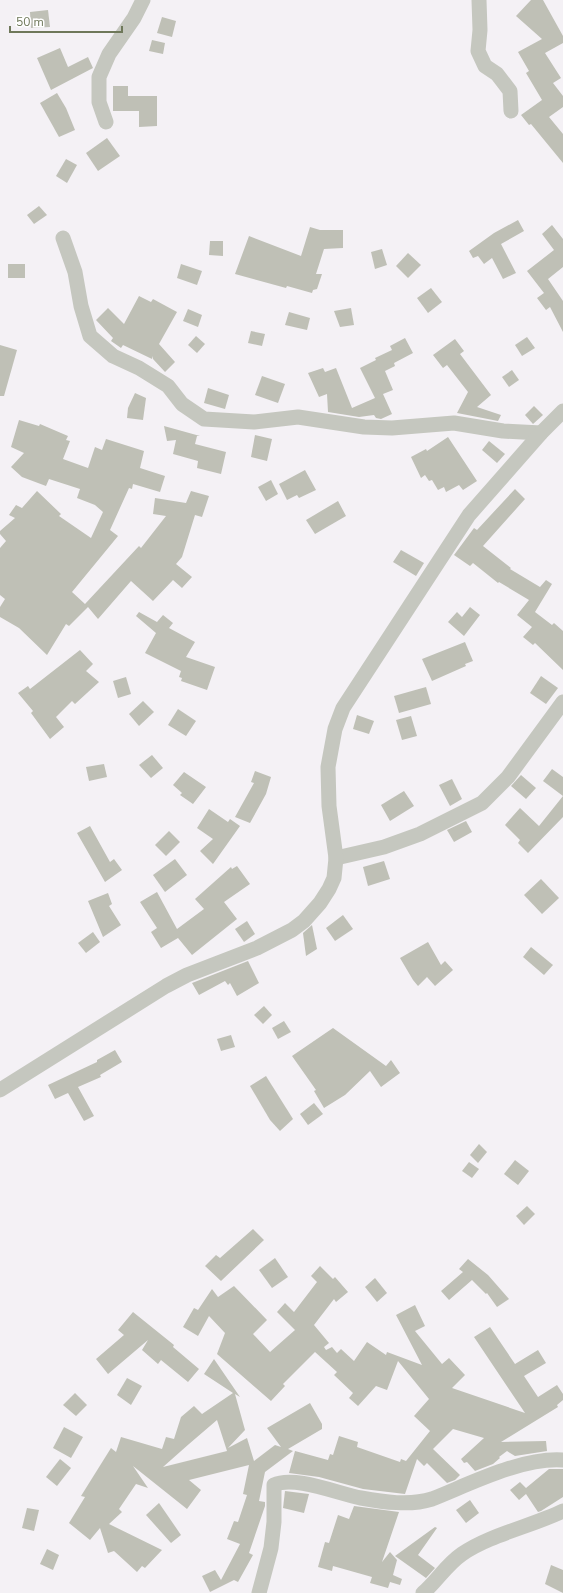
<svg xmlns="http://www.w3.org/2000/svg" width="563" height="1593" viewBox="0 0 563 1593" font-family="'Nunito Sans',sans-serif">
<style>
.building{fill:#bfc0b6;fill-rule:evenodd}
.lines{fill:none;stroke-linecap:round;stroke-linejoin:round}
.street{stroke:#c5c7bf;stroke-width:15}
</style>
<rect width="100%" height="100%" fill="#f4f1f5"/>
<!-- building -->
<g class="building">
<polygon points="531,0 543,0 563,36 563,43 545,53 561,78 553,83 563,96 563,107 549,117 563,134 563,163 531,124 529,125 521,115 542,100 526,73 529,71 518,52 542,39 516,16"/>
<polygon points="48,10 50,27 31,28 30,12"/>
<polygon points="162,17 176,21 172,37 157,33"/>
<polygon points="152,40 165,43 163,54 149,51"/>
<polygon points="60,48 68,67 88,57 93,68 51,90 37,58"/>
<polygon points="113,86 128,86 128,96 157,96 157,126 139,127 139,111 113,111"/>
<polygon points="57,93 66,108 75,130 59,137 40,103"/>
<polygon points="107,138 120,156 98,171 86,153"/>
<polygon points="66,159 77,165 67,183 56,176"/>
<polygon points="39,206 47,215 34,224 27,215"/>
<polygon points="518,220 524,231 501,244 516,273 503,279 492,258 484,264 478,256 473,258 469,251 494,233"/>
<polygon points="552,225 563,239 563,267 548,279 563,301 563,332 550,307 546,310 537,298 544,293 527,271 554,250 542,234"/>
<polygon points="310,227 320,230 343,230 343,248 324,249 316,274 322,274 317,289 313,290 312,293 287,286 286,288 235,274 249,236 301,256"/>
<polygon points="210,241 223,241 223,256 209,255"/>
<polygon points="382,249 387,265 375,269 371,252"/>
<polygon points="408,253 421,265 408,278 396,266"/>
<rect x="8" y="264" width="17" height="14"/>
<polygon points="181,264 202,271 197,285 177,278"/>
<polygon points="431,288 442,302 428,313 417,298"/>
<polygon points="139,296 151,302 153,299 177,312 159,344 175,362 165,372 153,359 152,356 152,359 123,345 121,348 111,341 113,338 96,320 108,308 124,324"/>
<polygon points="351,308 354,325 340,327 334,311"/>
<polygon points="188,309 202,315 198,327 183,321"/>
<polygon points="289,312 310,318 307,330 285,325"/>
<polygon points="251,331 265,334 262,346 248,343"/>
<polygon points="196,336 205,344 197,353 188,345"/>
<polygon points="527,337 535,348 522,356 515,345"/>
<polygon points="405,338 413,353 394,363 395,366 385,371 393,390 383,394 392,414 381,419 376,418 374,415 359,417 328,412 327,394 319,397 308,373 323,368 325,372 336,368 352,408 375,398 360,368 376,360 375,358 392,350 390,346"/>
<polygon points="455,339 464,351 460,354 491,395 477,407 501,415 498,421 457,413 468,392 447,365 443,368 433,355"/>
<polygon points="0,345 17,350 4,396 0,396"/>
<polygon points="512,370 519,380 509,387 502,377"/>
<polygon points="262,376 285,384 278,403 255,395"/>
<polygon points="208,388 229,395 225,409 204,403"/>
<polygon points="135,393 146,398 143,420 127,418 128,408"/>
<polygon points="534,406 543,415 533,424 525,415"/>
<polygon points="19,420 39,426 40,424 68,436 66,440 70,441 63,459 88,468 95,447 102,450 106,439 144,451 140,468 165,476 160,492 133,484 132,489 129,488 110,530 118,536 72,592 85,604 139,546 141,548 166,516 153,514 155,498 186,503 191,491 209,496 202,517 195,515 182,557 176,564 192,577 182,588 173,580 153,601 131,581 98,619 88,607 69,626 66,624 47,655 19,628 0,617 0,607 5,599 0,595 0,548 6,541 0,534 0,531 15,518 9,515 16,505 22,508 37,491 61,514 59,516 91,538 103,512 95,505 77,498 80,489 49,479 46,486 22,477 11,467 24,453 11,447"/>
<polygon points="164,426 200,436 197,436 195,444 226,452 221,474 197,468 198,461 173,454 176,440 167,441"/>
<polygon points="255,435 272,439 267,461 251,457"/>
<polygon points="448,437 477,481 463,490 459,485 446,492 444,487 438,490 432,480 429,481 425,475 421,478 411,457 426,449 427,451"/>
<polygon points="489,441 505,454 497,463 482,450"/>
<polygon points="305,470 316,490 299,498 297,495 287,500 279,484"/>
<polygon points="271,480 278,494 266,501 258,487"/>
<polygon points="515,489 525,499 483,546 511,568 510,569 540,587 546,580 552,584 535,612 552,625 554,623 563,631 563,670 535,643 533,645 523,637 532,627 517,615 529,600 499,582 498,583 473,563 470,566 454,555 474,528 477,530"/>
<polygon points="338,501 346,516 315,534 306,520"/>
<polygon points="401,550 424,563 416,576 393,562"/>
<polygon points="470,607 480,615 464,636 448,622 457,612 462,617"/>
<polygon points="139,612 157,622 163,615 173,623 169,628 195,642 186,657 215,667 207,690 181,681 182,678 179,677 181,671 145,653 156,633 136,616"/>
<polygon points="465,642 473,661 465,664 466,666 432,681 422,659"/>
<polygon points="80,650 93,664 86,671 99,682 75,704 72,701 56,717 64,727 50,739 31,713 33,711 18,693 28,686 30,689"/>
<polygon points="541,676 558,688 546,704 530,693"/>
<polygon points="126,677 131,694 118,698 113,681"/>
<polygon points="426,687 431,704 399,713 394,696"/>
<polygon points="143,701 154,712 139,726 129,714"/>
<polygon points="178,709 196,721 186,736 168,725"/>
<polygon points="357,715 374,721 369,734 353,729"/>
<polygon points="411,716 417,736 402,740 396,720"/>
<polygon points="152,755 163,768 151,778 139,765"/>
<polygon points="104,764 107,777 89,781 86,767"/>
<polygon points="552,769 563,777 563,817 528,853 518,843 520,840 505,825 520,808 539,826 563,796 543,781"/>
<polygon points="255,771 271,777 266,794 250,823 235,817 254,783 251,782"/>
<polygon points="184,772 206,787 193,804 180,795 182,793 173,785"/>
<polygon points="521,775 536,788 526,799 511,786"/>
<polygon points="452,779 462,799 450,806 439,785"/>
<polygon points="404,791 414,806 390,821 381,805"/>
<polygon points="209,809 228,822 230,819 240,826 213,864 200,851 213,839 197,828"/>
<polygon points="466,821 472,832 454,842 447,830"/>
<polygon points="90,826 110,862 114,859 122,870 105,882 77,833"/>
<polygon points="169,831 180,842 166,856 155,845"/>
<polygon points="175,859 187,875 165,892 153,875"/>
<polygon points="384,861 390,879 368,886 363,867"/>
<polygon points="237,866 250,884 224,902 237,919 192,955 178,938 161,948 151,932 157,928 140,902 157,892 177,929 204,909 195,899 231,867 232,869"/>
<polygon points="541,879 559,898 542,914 524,895"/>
<polygon points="108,893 112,904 109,906 121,925 103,937 88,901"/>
<polygon points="343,915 353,929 335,941 326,928"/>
<polygon points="247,921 255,934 244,942 235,929"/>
<polygon points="312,925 317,949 306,956 303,933"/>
<polygon points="93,932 100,942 86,953 78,943"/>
<polygon points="428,942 441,965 445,961 453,970 435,986 427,977 418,986 413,980 400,958"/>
<polygon points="531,947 553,965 544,975 523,957"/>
<polygon points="248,961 259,983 237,996 230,983 228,985 225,981 199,995 192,983"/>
<polygon points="264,1006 272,1015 263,1024 254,1015"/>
<polygon points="284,1021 291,1032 278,1039 272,1028"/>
<polygon points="333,1028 386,1066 391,1060 400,1073 381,1087 370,1071 345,1095 324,1108 314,1091 316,1090 292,1056"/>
<polygon points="231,1035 235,1047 221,1051 217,1039"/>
<polygon points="115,1050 122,1062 100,1075 101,1077 78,1087 94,1116 84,1121 68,1093 55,1099 48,1085 97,1062 97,1060"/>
<polygon points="266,1076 293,1119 280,1131 270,1120 250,1086"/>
<polygon points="314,1103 323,1114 308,1125 300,1114"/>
<polygon points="479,1144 487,1152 478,1163 470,1155"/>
<polygon points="515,1160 529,1171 518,1185 504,1174"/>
<polygon points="469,1162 479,1169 472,1178 462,1171"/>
<polygon points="527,1206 535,1214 524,1225 516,1216"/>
<polygon points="253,1229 264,1240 221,1281 205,1266 216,1255 220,1258"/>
<polygon points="275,1258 288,1277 272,1288 259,1270"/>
<polygon points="468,1259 488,1275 509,1299 497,1307 487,1293 486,1294 472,1280 449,1300 441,1291 463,1272 459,1269"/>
<polygon points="320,1266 333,1279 335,1277 348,1292 336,1302 334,1299 314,1325 329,1343 324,1347 326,1350 332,1347 337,1353 341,1349 354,1361 367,1342 386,1355 387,1352 422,1365 396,1315 415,1305 425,1326 415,1331 442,1364 449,1358 465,1375 452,1388 525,1413 474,1337 490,1327 515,1364 538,1350 546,1363 524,1376 538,1397 557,1385 563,1394 563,1400 557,1405 558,1407 501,1442 546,1441 547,1451 515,1456 507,1451 499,1457 500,1458 493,1464 475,1471 467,1462 464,1463 461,1459 484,1438 453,1429 433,1449 460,1475 455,1480 447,1483 427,1463 424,1466 417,1459 405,1494 363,1489 319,1477 289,1473 295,1451 328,1460 330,1454 333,1455 339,1436 358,1442 357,1447 400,1462 401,1459 406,1461 430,1431 414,1416 429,1399 398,1361 387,1390 376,1386 358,1406 349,1398 353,1393 334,1375 337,1372 315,1352 283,1384 285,1386 271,1401 217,1354 225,1333 209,1316 198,1336 183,1327 194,1308 198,1310 212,1289 218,1297 234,1286 267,1320 253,1334 270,1352 295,1330 277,1312 285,1303 294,1312 317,1282 311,1276"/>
<polygon points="375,1278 387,1293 377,1302 365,1287"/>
<polygon points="133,1312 174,1345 173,1347 199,1369 188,1382 161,1360 158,1364 142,1350 148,1340 108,1374 96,1359 124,1335 118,1330"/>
<path d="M214 1359 240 1397 235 1394 245 1430 228 1448 247 1438 254 1461 275 1445 281 1447 267 1428 310 1403 322 1424V1429L288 1449 293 1451 265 1472 259 1501 265 1502V1506L249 1553 253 1555 238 1582 234 1580 210 1592 202 1576 215 1570 221 1580 240 1544 227 1539 234 1521 238 1522 247 1495 243 1494 249 1465 189 1480 201 1490 187 1509 133 1466 148 1488 136 1484 119 1509 122 1512 109 1524 162 1550 145 1568 142 1566 137 1572 114 1551 108 1553 100 1528 90 1540 69 1523 85 1497 81 1496 111 1448 116 1452 121 1437 162 1449 166 1437 174 1439 181 1417 194 1406 202 1414 233 1393 204 1374ZM217 1420 227 1451 163 1467 189 1444Z"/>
<polygon points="127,1378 142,1386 131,1405 117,1395"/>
<polygon points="75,1393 87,1405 76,1416 63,1405"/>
<polygon points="64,1427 83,1437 71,1458 53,1448"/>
<polygon points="60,1459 71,1468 57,1486 46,1477"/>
<polygon points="549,1469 563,1469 563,1497 541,1511 538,1512 526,1494 519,1500 510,1490 520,1482 526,1488"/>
<polygon points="285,1491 309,1494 304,1513 283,1508"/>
<polygon points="470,1500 479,1513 466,1523 456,1510"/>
<polygon points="159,1503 181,1535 171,1543 146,1515"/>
<polygon points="354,1506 399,1512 382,1562 390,1552 397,1560 393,1575 402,1579 400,1585 390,1582 388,1588 370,1583 372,1577 333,1566 332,1571 318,1567 325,1542 329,1543 338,1515 349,1519"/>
<polygon points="27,1508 39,1510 34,1531 22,1528"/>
<polygon points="435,1527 437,1528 418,1555 435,1568 426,1578 395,1556"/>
<polygon points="47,1549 59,1555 53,1570 40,1564"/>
<polygon points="551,1565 563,1570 563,1593 545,1584"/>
</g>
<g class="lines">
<!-- street -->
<g class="street">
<polyline points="479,0 480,30 478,51 485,66 497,74 510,91 511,111"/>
<polyline points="106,122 99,102 99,77 109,54 134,18 143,0"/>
<polyline points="63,238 75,272 81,306 90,336 113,356 139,368 168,386 182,404 204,419 254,422 298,417 364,427 392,428 454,423 503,431 541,433"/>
<polyline points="336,858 384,847 420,834 482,803 508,777 563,702"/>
<polyline points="0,1090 166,986 187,975 257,948 292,930 304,921 320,903 329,889 334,878 336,858 329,806 328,767 335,729 343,708 469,515 541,433 563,411"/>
<path d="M259 1593 271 1548 274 1522V1485C294 1475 339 1494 361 1498 383 1502 410 1506 432 1499 470 1484 522 1457 563 1460"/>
<path d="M423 1593C437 1581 446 1565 462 1554 489 1535 532 1526 563 1511"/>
</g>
</g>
<!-- scale -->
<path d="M10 26v6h112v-6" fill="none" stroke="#6f785a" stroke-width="2"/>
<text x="16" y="26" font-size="12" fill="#6f785a" stroke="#ffffff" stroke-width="3" paint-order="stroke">50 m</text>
</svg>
